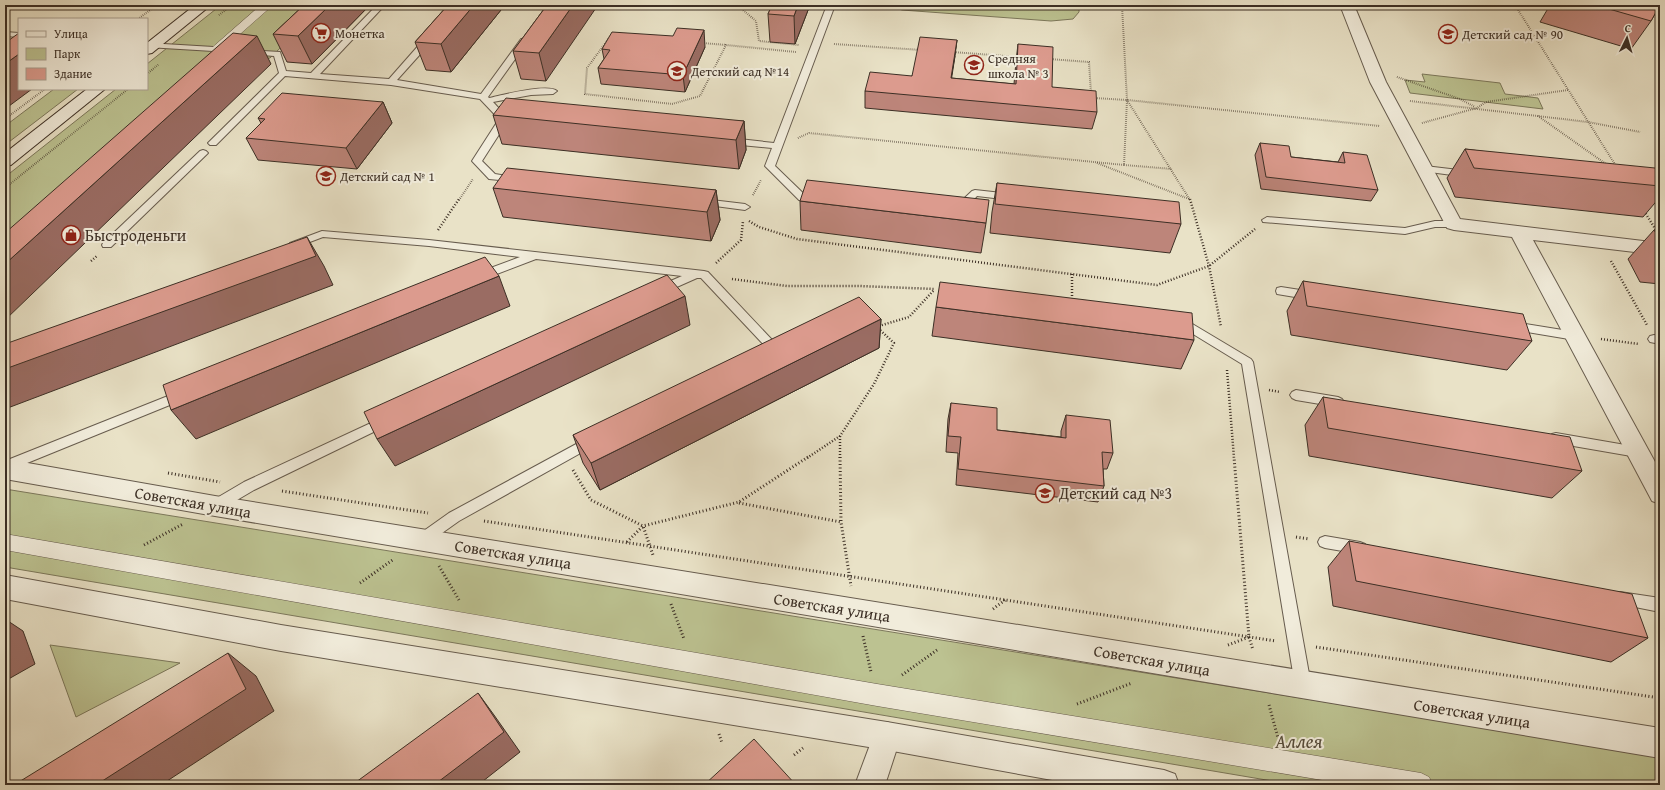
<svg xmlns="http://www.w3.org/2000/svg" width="1665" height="790" viewBox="0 0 1665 790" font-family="'Gentium Book Plus',serif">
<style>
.green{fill:#bcc291;stroke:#7c785b}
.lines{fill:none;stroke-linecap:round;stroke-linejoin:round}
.service-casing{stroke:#675c4e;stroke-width:2}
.pedestrian-casing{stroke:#675c4e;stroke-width:1}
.minor-casing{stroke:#675c4e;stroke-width:2}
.tertiary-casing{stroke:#675c4e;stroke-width:2}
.secondary-casing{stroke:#3c2f25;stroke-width:2}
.path-far2{stroke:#3c2f25;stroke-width:2;stroke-dasharray:0.5 1.5;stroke-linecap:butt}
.path-far1{stroke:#3c2f25;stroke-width:2.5;stroke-dasharray:1 2;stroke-linecap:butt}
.path{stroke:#3c2f25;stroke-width:3;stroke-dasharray:1 2.5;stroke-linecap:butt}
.service{fill:#f1ecdb;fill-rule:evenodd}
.pedestrian{fill:#f1ecdb;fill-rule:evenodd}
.minor{fill:#f1ecdb;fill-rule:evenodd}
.tertiary{fill:#f1ecdb;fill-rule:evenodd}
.secondary{fill:#f1ecdb;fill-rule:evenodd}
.wall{fill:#bd857a;stroke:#3c2f25}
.shaded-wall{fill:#9a6c63;stroke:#3c2f25}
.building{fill:#dc9b8e;stroke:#3c2f25}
.labels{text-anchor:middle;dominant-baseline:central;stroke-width:4;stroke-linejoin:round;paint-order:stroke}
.far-poi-label{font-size:13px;fill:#3c2f25;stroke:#f1ecdb;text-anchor:start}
.poi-label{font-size:16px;fill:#3c2f25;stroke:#f1ecdb;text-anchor:start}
.street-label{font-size:16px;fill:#3c2f25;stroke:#f1ecdb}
.near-park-label{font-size:19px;font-style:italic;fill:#564c3b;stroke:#f1ecdb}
</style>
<rect width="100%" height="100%" fill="#e9e2c7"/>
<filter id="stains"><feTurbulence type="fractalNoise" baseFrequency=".005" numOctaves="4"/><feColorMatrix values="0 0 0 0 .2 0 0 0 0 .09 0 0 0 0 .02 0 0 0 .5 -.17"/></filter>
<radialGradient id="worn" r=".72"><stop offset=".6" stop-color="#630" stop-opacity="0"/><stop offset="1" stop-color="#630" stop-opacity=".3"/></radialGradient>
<!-- green -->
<g class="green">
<polygon points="221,5 324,5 270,58 245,61 5,286 5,177 116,89 147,89 147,64"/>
<polygon points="885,5 1079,5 1079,12 1073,19 1051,21 902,10"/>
<polygon points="1422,74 1500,83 1505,94 1538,98 1543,109 1410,93 1405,80 1425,82"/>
<polygon points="54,89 78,89 5,145 5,126"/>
<polygon points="5,489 1660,756 1660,785 1296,785 5,567"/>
<polygon points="50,645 180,663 76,717"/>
</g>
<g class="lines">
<defs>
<g id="service">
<path d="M377 5H385L320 74 389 79 426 37H429L433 39 432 41 397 80 481 94 521 39H527L528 41 488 97 489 98C502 95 548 83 557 91L553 94 531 95 493 102 506 116 512 117 513 119 512 121 507 122 482 161 495 174 519 178 521 180 519 182 489 179 472 161 499 119 480 99 391 85 285 76 216 145H210L208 143 210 141 279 73 274 56 250 54 246 52 247 50 280 52 286 71 311 73Z"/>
<polygon points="827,5 835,5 775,166 805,195 820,198 822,200 820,202 817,203 799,200 765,166 772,148 730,144 725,141 730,138 774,143"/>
<polygon points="5,32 19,33 19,37 5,36"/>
<polygon points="147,43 230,48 234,50 230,52 147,47"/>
<polygon points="203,150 206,151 208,153 206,155 111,247 103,247 102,245 103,243 200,151"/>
<polygon points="1425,166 1467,171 1472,174 1467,177 1422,171 1420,169 1422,167"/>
<polygon points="975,190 1011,194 1016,197 1011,200 977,196 962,212 954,212 953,210 954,208 972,191"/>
<polygon points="703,199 745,204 750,207 745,210 700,204 698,202 700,200"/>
<polygon points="1267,217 1405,228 1435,221 1454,221 1459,224 1454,227 1435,227 1405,234 1263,222 1262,220"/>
<polygon points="322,231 429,240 704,271 708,272 775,343 773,346 769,347 765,346 701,278 697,278 661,294 657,293 656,290 657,287 682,276 536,259 481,280 477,279 476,276 477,273 520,257 429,246 323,237 294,248 289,245 290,243"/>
<polygon points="1281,287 1313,292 1317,293 1318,296 1317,299 1313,300 1277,294 1276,291 1277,288"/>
<polygon points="1179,316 1251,359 1253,362 1311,685 1308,690 1303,692 1298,690 1295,685 1242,364 1175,323 1173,320 1175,317"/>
<polygon points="1513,322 1575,332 1579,333 1581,336 1579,339 1575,340 1509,329 1507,326 1509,323"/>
<polygon points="1654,335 1660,336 1660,344 1650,342 1648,339 1650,336"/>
<polygon points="183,390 187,392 189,395 187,398 5,472 5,461"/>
<polygon points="1296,390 1338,397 1342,399 1344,402 1342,405 1338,407 1296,400 1292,398 1290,395 1292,392"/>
<polygon points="386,416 390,418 392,421 390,424 254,490 220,510 215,512 210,510 208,506 210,502 244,482"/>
<polygon points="1556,433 1637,447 1641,448 1643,452 1641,456 1637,457 1556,443 1552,442 1550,438 1552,434"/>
<polygon points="591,436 595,437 597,441 595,445 459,521 428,543 423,545 418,543 416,539 418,535 449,513"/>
<polygon points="1325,536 1360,542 1365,544 1367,548 1365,552 1360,554 1325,548 1320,546 1318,542 1320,538"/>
<polygon points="1620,592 1660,598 1660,612 1615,603 1613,598 1615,593"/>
</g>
<g id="pedestrian">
<polygon points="261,5 273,5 222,50 214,50 212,48 214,46"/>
<polygon points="5,534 877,684 1421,773 1429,777 1433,785 1352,785 877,706 5,550"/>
</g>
<g id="minor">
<polygon points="1340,5 1354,5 1386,82 1460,219 1660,243 1660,255 1533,240 1660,471 1660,504 1652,501 1512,237 1454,230 1447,228 1445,224 1370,82"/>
<polygon points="887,722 897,726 901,736 885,785 855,785 877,726"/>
</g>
<g id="tertiary">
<polygon points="5,459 215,496 1660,728 1660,758 215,516 5,479"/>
<polygon points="5,575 281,625 887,722 1164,770 1175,774 1179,785 1080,785 887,750 281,651 5,599"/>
</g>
<g id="secondary">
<polygon points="195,5 211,5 152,53 147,54 147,43"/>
<polygon points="87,89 105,89 11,165 5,166 5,153"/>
</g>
</defs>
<!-- service casing -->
<use href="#service" class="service-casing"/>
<!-- pedestrian casing -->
<use href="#pedestrian" class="pedestrian-casing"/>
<!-- minor casing -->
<use href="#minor" class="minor-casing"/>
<!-- tertiary casing -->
<use href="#tertiary" class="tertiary-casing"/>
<!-- secondary casing -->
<use href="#secondary" class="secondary-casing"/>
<!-- path-far2 -->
<g class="path-far2">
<polyline points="737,5 756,21 759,41 799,45"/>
<polyline points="1122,5 1127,100 1380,126"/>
<polyline points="1515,5 1616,166"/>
<polyline points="219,15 232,5"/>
<polyline points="138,19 157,5"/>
<polyline points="612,34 587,68 585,94 672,104 700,96 726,45 796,52"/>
<polyline points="702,43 726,45"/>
<polyline points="834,44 921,50"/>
<polyline points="952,52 1019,57"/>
<polyline points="1049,59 1089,62 1091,93"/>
<polyline points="147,74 159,64"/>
<polyline points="1397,77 1460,99 1475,107"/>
<polyline points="1093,98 1127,100"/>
<polyline points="1127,100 1190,200"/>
<polyline points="1410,101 1588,122 1640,132"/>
<polyline points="1538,116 1606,164"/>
<polyline points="5,119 45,89"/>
<polyline points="1422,123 1477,108 1486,102 1568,90"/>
<polyline points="798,138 809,133 1124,165 1127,100"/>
<polyline points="1097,163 1189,199"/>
<polyline points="1124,165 1172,169"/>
<polyline points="5,188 128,89"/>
<polyline points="753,195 761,180"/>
<polyline points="459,200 473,179"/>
</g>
<!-- path-far1 -->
<g class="path-far1">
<polyline points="1190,199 1209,266 1221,327"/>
<polyline points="1644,211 1656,230"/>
<polyline points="749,221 759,227 797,239 1157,285 1209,266 1255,229"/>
<polyline points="438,230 459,199"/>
<polyline points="91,261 97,256"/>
<polyline points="1611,261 1647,325"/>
<polyline points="716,263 741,240 743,221"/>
<polyline points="1072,274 1072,302"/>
<polyline points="732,279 787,286 860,286 934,289"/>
<polyline points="879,326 909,317 934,290"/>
<polyline points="1601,339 1639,344"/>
<polyline points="1227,370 1234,458"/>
<polyline points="1269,390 1280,392"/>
<polyline points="840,436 840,458"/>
<polyline points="807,458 840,436 874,384 894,343 879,329"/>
</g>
<!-- path -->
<g class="path">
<polyline points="840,457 841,522 851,586"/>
<polyline points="573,470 591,500 643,526 653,555"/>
<polyline points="168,473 220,482"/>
<polyline points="282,491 428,513"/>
<polyline points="739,503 841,522"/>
<polyline points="484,521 1276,641"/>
<polyline points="1296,537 1309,539"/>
<polyline points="627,542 643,526 739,502 808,457"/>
<polyline points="144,545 183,524"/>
<polyline points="439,566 459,600"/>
<polyline points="360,583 394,559"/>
<polyline points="671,604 684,639"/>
<polyline points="993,609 1005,600"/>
<polyline points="863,636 871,672"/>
<polyline points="1249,637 1253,650"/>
<polyline points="1228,645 1249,637 1234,457"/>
<polyline points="1316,647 1660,698"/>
<polyline points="902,675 937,650"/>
<polyline points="1077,704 1132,683"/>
<polyline points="1269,705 1278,738"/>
<polyline points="719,734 722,743"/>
<polyline points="794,755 803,748"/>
</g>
<!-- service -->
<use href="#service" class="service"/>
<!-- pedestrian -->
<use href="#pedestrian" class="pedestrian"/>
<!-- minor -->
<use href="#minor" class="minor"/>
<!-- tertiary -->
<use href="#tertiary" class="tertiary"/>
<!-- secondary -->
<use href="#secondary" class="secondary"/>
</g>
<!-- wall -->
<g class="wall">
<polygon points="304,5 370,5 312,64 287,62 273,34"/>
<polygon points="448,5 505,5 451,72 426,70 415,42"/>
<polygon points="547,5 546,81 521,79 513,51"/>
<polygon points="772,5 810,5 795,44 770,42 768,14"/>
<polygon points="1550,5 1660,5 1651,21 1631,49 1540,22"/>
<polygon points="1018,44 1052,87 1097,112 1092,129 865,108 865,91 912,76 955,56 951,78 1014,84 1016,61"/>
<polygon points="705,47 685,92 601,84 598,68 604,59 602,49"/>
<polygon points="383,102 392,123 357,169 258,160 246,138 261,123 258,118"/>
<polygon points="493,115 744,121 746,150 739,169 502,144"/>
<polygon points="1260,143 1291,157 1338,162 1343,152 1378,190 1371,201 1261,189 1255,155"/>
<polygon points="1465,149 1660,175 1660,197 1643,217 1455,197 1447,178"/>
<polygon points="997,183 1181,224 1170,253 990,233 992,212"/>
<polygon points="493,188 716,190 720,220 711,241 503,217"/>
<polygon points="800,201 986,223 981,253 801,230"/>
<polygon points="1654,230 1660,230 1660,284 1640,282 1628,259"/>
<polygon points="1303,281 1532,341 1507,370 1291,335 1287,311"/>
<polygon points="936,307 1194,340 1181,369 932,336"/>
<polygon points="881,319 879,348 600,490 583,463 573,435"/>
<polygon points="1323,397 1582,471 1552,498 1309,456 1305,425"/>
<polygon points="951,403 997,430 1061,437 1061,431 1066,415 1113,453 1107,469 1103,469 1104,486 1098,502 956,485 958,453 946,452 948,419"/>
<polygon points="1349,541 1648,638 1611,662 1333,606 1328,567"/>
</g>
<!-- shaded-wall -->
<g class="shaded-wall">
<polygon points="330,5 370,5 312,64 298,36"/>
<polygon points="474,5 505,5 451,72 441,44"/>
<polygon points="573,5 598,5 546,81 539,53"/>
<polygon points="798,5 810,5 795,44 794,16"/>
<polygon points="704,30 705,47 685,92 683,75"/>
<polygon points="257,36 271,64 5,320 5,264"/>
<polygon points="957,40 955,56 949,95 951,78"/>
<polygon points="19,54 19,89 32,89 5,109 5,64"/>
<polygon points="383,102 392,123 357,169 346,148"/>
<polygon points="744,121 746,150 739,169 736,140"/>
<polygon points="716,190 720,220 711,241 707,212"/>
<polygon points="307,237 324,266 333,285 5,409 5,369"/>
<polygon points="499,276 510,306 196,439 171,410"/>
<polygon points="685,296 690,325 395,466 377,439"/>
<polygon points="881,319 879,348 600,490 591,463"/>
<polygon points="5,619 23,631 35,664 5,681"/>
<polygon points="228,653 256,676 274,711 161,785 96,785"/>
<polygon points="478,693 494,715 520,752 478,785 434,785"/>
</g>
<!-- building -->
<g class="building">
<polygon points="304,5 330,5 298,36 273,34"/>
<polygon points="448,5 474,5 441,44 415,42"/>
<polygon points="547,5 573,5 539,53 513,51"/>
<polygon points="772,5 798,5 794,16 768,14"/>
<polygon points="1595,5 1660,5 1651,21"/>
<polygon points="677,28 704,30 683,75 598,68 610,50 602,49 612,32 673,36"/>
<polygon points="19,33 19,54 5,64 5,43"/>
<polygon points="233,33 257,36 5,264 5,233"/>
<polygon points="920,37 957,40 951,78 1016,84 1018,44 1053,47 1052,87 1096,91 1097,112 865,91 870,72 912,76"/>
<polygon points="282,93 383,102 346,148 246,138 265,119 258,118"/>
<polygon points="506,98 744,121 736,140 493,115"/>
<polygon points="1260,143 1289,146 1291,157 1345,163 1343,152 1367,155 1378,190 1266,177"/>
<polygon points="1465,149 1655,168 1660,175 1660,186 1474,168"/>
<polygon points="507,168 716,190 707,212 493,188"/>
<polygon points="807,180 989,200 986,223 800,201"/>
<polygon points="997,183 1179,202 1181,224 995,204"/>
<polygon points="1654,230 1660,230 1660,240"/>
<polygon points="307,237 316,256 5,369 5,344"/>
<polygon points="485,257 499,276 171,410 163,385"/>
<polygon points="667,275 685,296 377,439 364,412"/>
<polygon points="1303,281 1523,314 1532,341 1307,306"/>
<polygon points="940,282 1192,313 1194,340 936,307"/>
<polygon points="859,297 881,319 591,463 573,435"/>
<polygon points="1323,397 1570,437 1582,471 1328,428"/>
<polygon points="951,403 997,408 997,430 1066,438 1066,415 1110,420 1113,453 1102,452 1104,486 958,469 961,437 948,436"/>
<polygon points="1349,541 1632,594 1648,638 1356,581"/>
<polygon points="228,653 246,689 96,785 14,785"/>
<polygon points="478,693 504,732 434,785 352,785"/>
<polygon points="754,739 796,785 704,785"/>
</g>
<!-- icons -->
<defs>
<symbol id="supermarket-ring" viewBox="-11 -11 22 22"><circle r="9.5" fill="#f1ecdb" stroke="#8f2418" stroke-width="1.5"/><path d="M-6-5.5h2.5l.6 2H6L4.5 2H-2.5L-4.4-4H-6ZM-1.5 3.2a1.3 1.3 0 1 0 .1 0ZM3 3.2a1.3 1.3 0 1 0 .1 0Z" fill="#8f2418"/></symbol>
<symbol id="school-ring" viewBox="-11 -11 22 22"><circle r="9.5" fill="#f1ecdb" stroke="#8f2418" stroke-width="1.5"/><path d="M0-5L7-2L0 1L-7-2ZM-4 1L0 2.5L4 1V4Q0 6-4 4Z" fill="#8f2418"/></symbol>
<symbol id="shop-ring" viewBox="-11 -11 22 22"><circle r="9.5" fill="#f1ecdb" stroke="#8f2418" stroke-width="1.5"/><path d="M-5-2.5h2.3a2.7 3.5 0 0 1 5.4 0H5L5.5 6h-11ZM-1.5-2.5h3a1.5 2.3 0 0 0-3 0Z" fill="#8f2418"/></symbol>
</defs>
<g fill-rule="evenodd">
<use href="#supermarket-ring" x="310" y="22" width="22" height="22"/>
<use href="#school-ring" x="1437" y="23" width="22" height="22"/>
<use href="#school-ring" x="963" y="54" width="22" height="22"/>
<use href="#school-ring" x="666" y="60" width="22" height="22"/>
<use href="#school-ring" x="315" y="165" width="22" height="22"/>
<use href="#shop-ring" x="60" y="224" width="22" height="22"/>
<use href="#school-ring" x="1034" y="482" width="22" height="22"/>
</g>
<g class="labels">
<!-- far-poi labels -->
<g class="far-poi-label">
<text x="335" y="33">Монетка</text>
<text x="1462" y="34">Детский сад № 90</text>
<text x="988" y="58">Средняя<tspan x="988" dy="15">школа № 3</tspan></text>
<text x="691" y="71">Детский сад №14</text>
<text x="340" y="176">Детский сад № 1</text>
</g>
<!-- poi labels -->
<g class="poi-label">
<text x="85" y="235">Быстроденьги</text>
<text x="1059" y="493">Детский сад №3</text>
</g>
<!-- street labels -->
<g class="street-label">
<text transform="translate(193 502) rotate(10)">Советская улица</text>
<text transform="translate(513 554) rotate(9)">Советская улица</text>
<text transform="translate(832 607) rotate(9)">Советская улица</text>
<text transform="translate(1152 660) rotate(10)">Советская улица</text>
<text transform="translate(1472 713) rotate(9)">Советская улица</text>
</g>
<!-- near-park labels -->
<g class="near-park-label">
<text x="1299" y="741">Аллея</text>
</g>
</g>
<!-- margin -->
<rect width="1665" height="790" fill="none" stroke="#e9e2c7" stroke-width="20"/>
<rect x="6" y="6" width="1653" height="778" fill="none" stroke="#3c2f25" stroke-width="2"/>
<rect x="10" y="10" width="1645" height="770" fill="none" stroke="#3c2f25"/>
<!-- legend -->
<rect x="18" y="18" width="130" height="72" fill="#f1ecdb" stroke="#a9a092"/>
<rect x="26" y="31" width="20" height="6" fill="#f1ecdb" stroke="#a9a092"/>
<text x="54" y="38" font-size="12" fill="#3c2f25">Улица</text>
<rect x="26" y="48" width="20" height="12" fill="#bcc291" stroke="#a9a092"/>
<text x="54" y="58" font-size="12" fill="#3c2f25">Парк</text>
<rect x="26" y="68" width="20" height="12" fill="#dc9b8e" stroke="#a9a092"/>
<text x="54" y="78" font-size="12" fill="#3c2f25">Здание</text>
<!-- north arrow -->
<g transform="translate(1627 38) rotate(5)" stroke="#f1ecdb" stroke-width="3" paint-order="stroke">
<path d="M0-3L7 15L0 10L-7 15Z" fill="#3c2f25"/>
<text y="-6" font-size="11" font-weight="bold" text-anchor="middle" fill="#3c2f25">С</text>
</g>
<rect width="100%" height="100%" filter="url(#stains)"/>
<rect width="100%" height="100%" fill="url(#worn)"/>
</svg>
